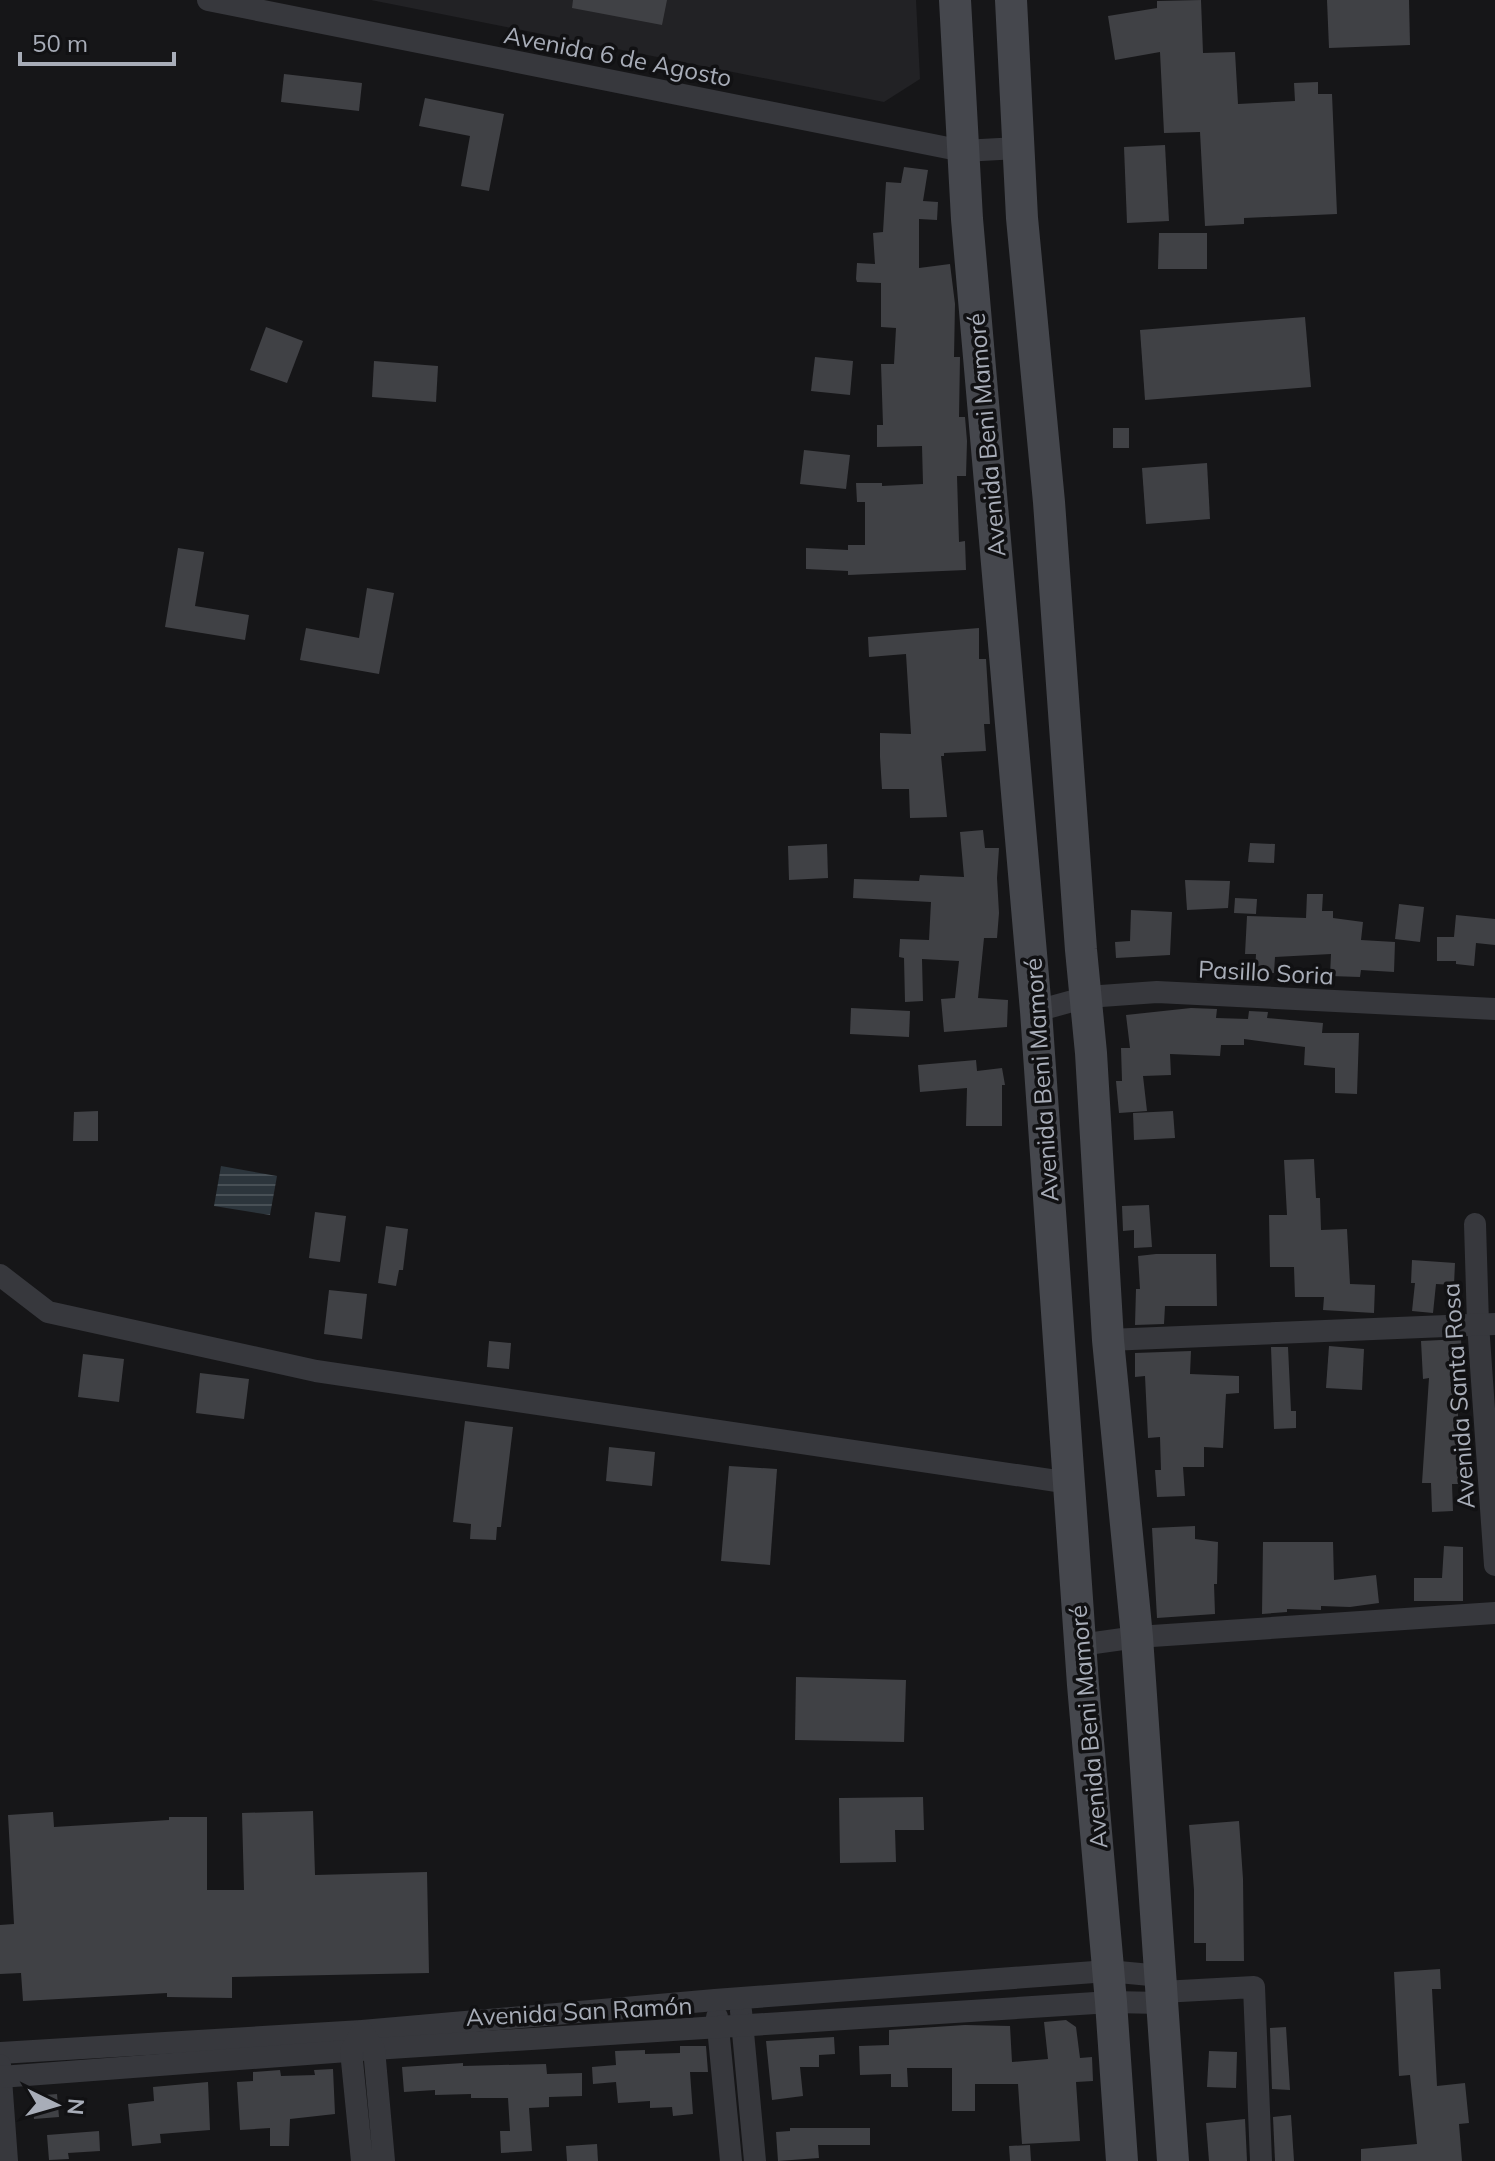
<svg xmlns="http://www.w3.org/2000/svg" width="1495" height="2161" viewBox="0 0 1495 2161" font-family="Mulish,sans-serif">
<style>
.built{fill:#222225}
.water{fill:url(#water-rules)}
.building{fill:#404145}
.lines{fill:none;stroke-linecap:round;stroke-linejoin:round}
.street{stroke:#37383d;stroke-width:22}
.secondary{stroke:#45474d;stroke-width:32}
.labels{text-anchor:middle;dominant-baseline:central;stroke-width:7;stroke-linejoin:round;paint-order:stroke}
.street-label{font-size:24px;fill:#a8adb8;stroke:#111113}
</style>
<defs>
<pattern id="water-rules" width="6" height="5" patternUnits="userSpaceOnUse" patternTransform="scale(2)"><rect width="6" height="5" fill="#2c353c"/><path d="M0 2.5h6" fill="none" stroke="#485056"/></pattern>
</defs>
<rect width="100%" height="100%" fill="#161618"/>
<!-- built -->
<polygon class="built" points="371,0 916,0 920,79 884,102"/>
<!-- water -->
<polygon class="water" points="221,1166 277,1176 270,1215 214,1206"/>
<!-- building -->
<g class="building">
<polygon points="573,0 667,0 662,25 572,8"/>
<polygon points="1201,0 1203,53 1235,52 1238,104 1295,101 1294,83 1318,82 1318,94 1332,94 1337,214 1244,218 1244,224 1205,226 1200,132 1164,133 1160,52 1115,60 1108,16 1157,8 1157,1"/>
<polygon points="1327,0 1409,0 1410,45 1329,48"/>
<polygon points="284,74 362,83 359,111 281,102"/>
<polygon points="425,98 504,114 489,191 461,186 470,136 419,126"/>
<polygon points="1165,145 1169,221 1127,223 1124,147"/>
<polygon points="904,167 928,170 923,201 938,202 937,220 919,219 919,268 950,264 955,304 954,357 960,357 959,417 965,417 967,441 966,476 957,476 959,542 965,541 966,570 848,575 848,571 806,569 806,548 848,550 848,545 865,545 865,502 857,502 856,483 882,483 882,486 923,484 922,446 877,447 877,425 883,425 881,364 894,364 896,328 881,327 881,283 857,282 856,279 857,263 875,264 873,233 883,232 886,182 901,183"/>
<polygon points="1159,233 1207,233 1207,269 1158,269"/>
<polygon points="1305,317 1311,387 1145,400 1140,330"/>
<polygon points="266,327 303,341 287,383 250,370"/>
<polygon points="815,357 853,361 850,395 811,391"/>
<polygon points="374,361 438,366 436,402 372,397"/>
<rect x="1113" y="428" width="16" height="20"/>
<polygon points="804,450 850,455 846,489 800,484"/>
<polygon points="1207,463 1210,519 1146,524 1142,468"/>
<polygon points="178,548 204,552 195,606 249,615 245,640 165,627"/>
<polygon points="367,588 394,593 379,674 300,660 306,628 359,638"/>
<polygon points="979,628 979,659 986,659 990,724 984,724 986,751 944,753 944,756 941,756 947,817 910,818 909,789 882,789 880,757 880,733 911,734 906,654 869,657 868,637"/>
<polygon points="983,830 985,848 999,848 997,878 999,913 997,938 984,938 978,998 1008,1000 1007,1027 944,1032 941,999 955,998 959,961 922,959 923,1001 905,1002 904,958 899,957 900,939 929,940 931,902 853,898 854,879 919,881 920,875 964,877 960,832"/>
<polygon points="1250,843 1275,844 1274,863 1248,862"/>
<polygon points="827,844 828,878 789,880 788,846"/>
<polygon points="1185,880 1230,881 1228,908 1187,910"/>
<polygon points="1307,894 1323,894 1322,911 1333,911 1333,918 1363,922 1361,940 1395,942 1394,972 1361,970 1360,977 1330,976 1331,954 1275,957 1274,973 1255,972 1256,954 1245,954 1247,916 1306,918"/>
<polygon points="1235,898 1257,899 1256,914 1234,913"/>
<polygon points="1399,904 1424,907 1420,942 1395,939"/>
<polygon points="1131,910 1172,912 1170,955 1116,958 1115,942 1130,941"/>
<polygon points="1456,915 1495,919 1495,945 1476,943 1474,966 1456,964 1456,961 1437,961 1437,937 1454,937"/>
<polygon points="851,1008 910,1011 909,1037 850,1034"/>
<polygon points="1191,1008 1217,1009 1216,1018 1248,1019 1249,1011 1268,1012 1267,1018 1323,1023 1322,1033 1359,1033 1357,1094 1335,1093 1335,1068 1304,1065 1305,1047 1244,1039 1244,1045 1221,1045 1220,1056 1170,1054 1171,1075 1143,1076 1147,1111 1119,1113 1116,1081 1122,1081 1121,1048 1130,1048 1126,1015"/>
<polygon points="976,1060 977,1071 1002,1068 1005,1085 1002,1085 1002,1126 966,1126 967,1088 920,1092 918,1065"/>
<polygon points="98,1111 98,1141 73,1141 74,1112"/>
<polygon points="1173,1111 1175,1138 1134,1140 1133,1113"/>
<polygon points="1314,1159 1316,1198 1320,1198 1321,1230 1347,1229 1350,1284 1375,1285 1374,1313 1323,1310 1324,1297 1295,1297 1294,1267 1270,1267 1269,1215 1287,1215 1284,1160"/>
<polygon points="1149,1205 1152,1247 1134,1248 1134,1230 1123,1231 1122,1206"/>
<polygon points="315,1212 346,1216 340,1262 309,1258"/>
<polygon points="386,1226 408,1229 403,1270 399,1270 396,1286 378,1283"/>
<polygon points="1156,1254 1216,1254 1217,1306 1165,1306 1164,1324 1135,1325 1136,1289 1140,1289 1138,1256"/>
<polygon points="1412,1260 1455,1263 1454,1285 1436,1284 1433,1313 1412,1311 1415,1283 1411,1283"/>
<polygon points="329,1290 367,1294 362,1339 324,1334"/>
<polygon points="1461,1339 1463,1377 1460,1377 1456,1453 1463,1453 1462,1484 1452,1484 1453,1511 1432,1512 1431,1483 1422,1483 1429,1378 1423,1379 1421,1341"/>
<polygon points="489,1341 511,1343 509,1369 487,1367"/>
<polygon points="1329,1346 1364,1349 1362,1390 1326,1388"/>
<polygon points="1271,1347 1288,1347 1291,1411 1296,1411 1296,1428 1274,1429"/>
<polygon points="1191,1351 1190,1374 1239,1376 1239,1393 1226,1394 1223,1448 1204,1447 1204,1467 1183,1467 1185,1496 1157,1497 1155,1470 1161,1470 1160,1437 1148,1438 1145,1376 1135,1377 1135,1353"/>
<polygon points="83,1354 124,1359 119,1402 78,1397"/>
<polygon points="200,1373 249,1379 244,1419 196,1413"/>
<polygon points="465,1421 513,1427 501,1527 497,1527 496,1540 470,1539 471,1524 453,1522"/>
<polygon points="609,1447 655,1452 652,1486 606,1481"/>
<polygon points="729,1466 777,1469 770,1565 721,1561"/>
<polygon points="1195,1526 1195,1539 1218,1542 1217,1584 1214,1584 1215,1614 1157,1618 1152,1528"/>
<polygon points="1263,1542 1333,1542 1334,1580 1376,1575 1379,1603 1350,1607 1321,1606 1321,1610 1287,1609 1287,1612 1262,1614"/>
<polygon points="1444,1546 1463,1547 1463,1601 1414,1601 1414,1578 1442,1578"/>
<polygon points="796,1677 906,1680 904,1742 795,1740"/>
<polygon points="923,1797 924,1830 895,1830 896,1862 840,1863 839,1798"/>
<polygon points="313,1811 315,1875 427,1872 429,1973 232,1977 232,1998 167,1997 167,1993 23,2001 21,1973 0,1974 0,1925 14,1924 8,1815 53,1812 54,1827 169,1820 169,1817 207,1817 207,1890 244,1890 242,1813"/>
<polygon points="1239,1821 1243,1879 1244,1961 1206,1961 1206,1943 1194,1943 1194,1890 1189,1825"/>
<polygon points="1440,1969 1441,1989 1432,1989 1437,2086 1465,2083 1469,2123 1459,2124 1462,2161 1361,2161 1361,2149 1417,2144 1410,2075 1399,2076 1394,1972"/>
<polygon points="1066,2020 1076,2027 1080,2058 1092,2057 1093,2081 1076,2082 1080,2141 1022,2144 1018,2084 975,2084 975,2111 952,2111 952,2068 907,2068 908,2087 891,2087 891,2074 860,2075 859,2046 889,2045 889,2030 965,2025 1010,2026 1012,2062 1048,2059 1044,2022"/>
<polygon points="1286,2027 1290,2090 1272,2089 1270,2028"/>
<polygon points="834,2037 835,2054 819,2055 819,2067 800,2067 803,2096 772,2100 766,2041"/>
<polygon points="680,2046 706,2046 708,2072 690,2072 693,2114 673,2116 672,2107 650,2108 650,2101 618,2103 616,2082 593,2084 592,2067 616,2065 615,2051 645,2050 645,2054 680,2053"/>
<polygon points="1209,2051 1237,2052 1236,2088 1207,2087"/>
<polygon points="463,2063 463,2066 546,2064 547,2074 582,2073 582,2096 549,2097 549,2107 529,2108 532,2151 501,2153 500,2131 510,2131 508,2098 471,2098 471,2094 435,2095 435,2090 404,2092 402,2067"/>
<polygon points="333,2069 335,2114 290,2119 289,2146 270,2146 270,2128 240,2130 237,2082 253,2081 253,2072 280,2070 281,2076 315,2075 314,2070"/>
<polygon points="208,2082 210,2130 160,2134 161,2143 132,2146 128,2104 154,2101 153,2087"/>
<polygon points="57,2094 59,2117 34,2119 32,2096"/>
<polygon points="1291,2115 1294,2161 1275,2161 1273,2117"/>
<polygon points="1245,2119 1247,2161 1209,2161 1206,2123"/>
<polygon points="790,2128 870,2128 870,2145 818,2145 819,2158 778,2161 776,2132 790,2131"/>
<polygon points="99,2131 100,2151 68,2153 69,2159 49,2160 47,2135"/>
<polygon points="597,2144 598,2161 567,2161 566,2146"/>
<polygon points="1030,2145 1031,2161 1010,2161 1009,2146"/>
</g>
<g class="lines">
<!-- street -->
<g class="street">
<polyline points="208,0 963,151 1018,148"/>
<polyline points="1036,1011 1087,997 1157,992 1495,1009"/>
<polyline points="1475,1224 1478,1324 1495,1565"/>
<polyline points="0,1275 48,1312 316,1371 1070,1483"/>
<polyline points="1108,1340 1495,1324"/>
<polyline points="1080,1645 1137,1637 1495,1613"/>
<polyline points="1162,1992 1254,1987 1261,2161"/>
<polyline points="741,2011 755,2161"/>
<polyline points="717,2017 731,2161"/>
<polyline points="0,2053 362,2031 715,2000 1108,1971 1161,1976"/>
<polyline points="0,2065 7,2161"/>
<polyline points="0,2077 374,2049 1111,2002 1162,2003"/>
<polyline points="362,2161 351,2051 362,2031 374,2049 384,2161"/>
</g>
<!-- secondary -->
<g class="secondary">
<polyline points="955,0 967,219 1036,1011 1083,1685 1111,2002 1122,2161"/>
<polyline points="1011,0 1022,218 1049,502 1081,950 1091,1053 1108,1340 1137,1637 1173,2161"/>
</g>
</g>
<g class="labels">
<!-- street labels -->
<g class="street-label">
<text transform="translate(618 56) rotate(11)">Avenida 6 de Agosto</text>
<text transform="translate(986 435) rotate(-95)">Avenida Beni Mamoré</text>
<text transform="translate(1266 972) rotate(3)">Pasillo Soria</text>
<text transform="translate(1041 1080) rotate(-94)">Avenida Beni Mamoré</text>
<text transform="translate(1458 1396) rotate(-94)">Avenida Santa Rosa</text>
<text transform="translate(1088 1727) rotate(-95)">Avenida Beni Mamoré</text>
<text transform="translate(579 2011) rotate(-3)">Avenida San Ramón</text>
</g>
</g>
<!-- north arrow -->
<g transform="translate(56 2105) rotate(95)" stroke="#111113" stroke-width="6" paint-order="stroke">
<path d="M0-6L14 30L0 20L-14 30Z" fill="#a8adb8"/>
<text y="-12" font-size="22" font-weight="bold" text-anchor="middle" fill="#a8adb8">N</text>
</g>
<!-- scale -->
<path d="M20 52v12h154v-12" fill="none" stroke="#a8adb8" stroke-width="4"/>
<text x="32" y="52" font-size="24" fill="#a8adb8" stroke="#111113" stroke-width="6" paint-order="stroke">50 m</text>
</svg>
